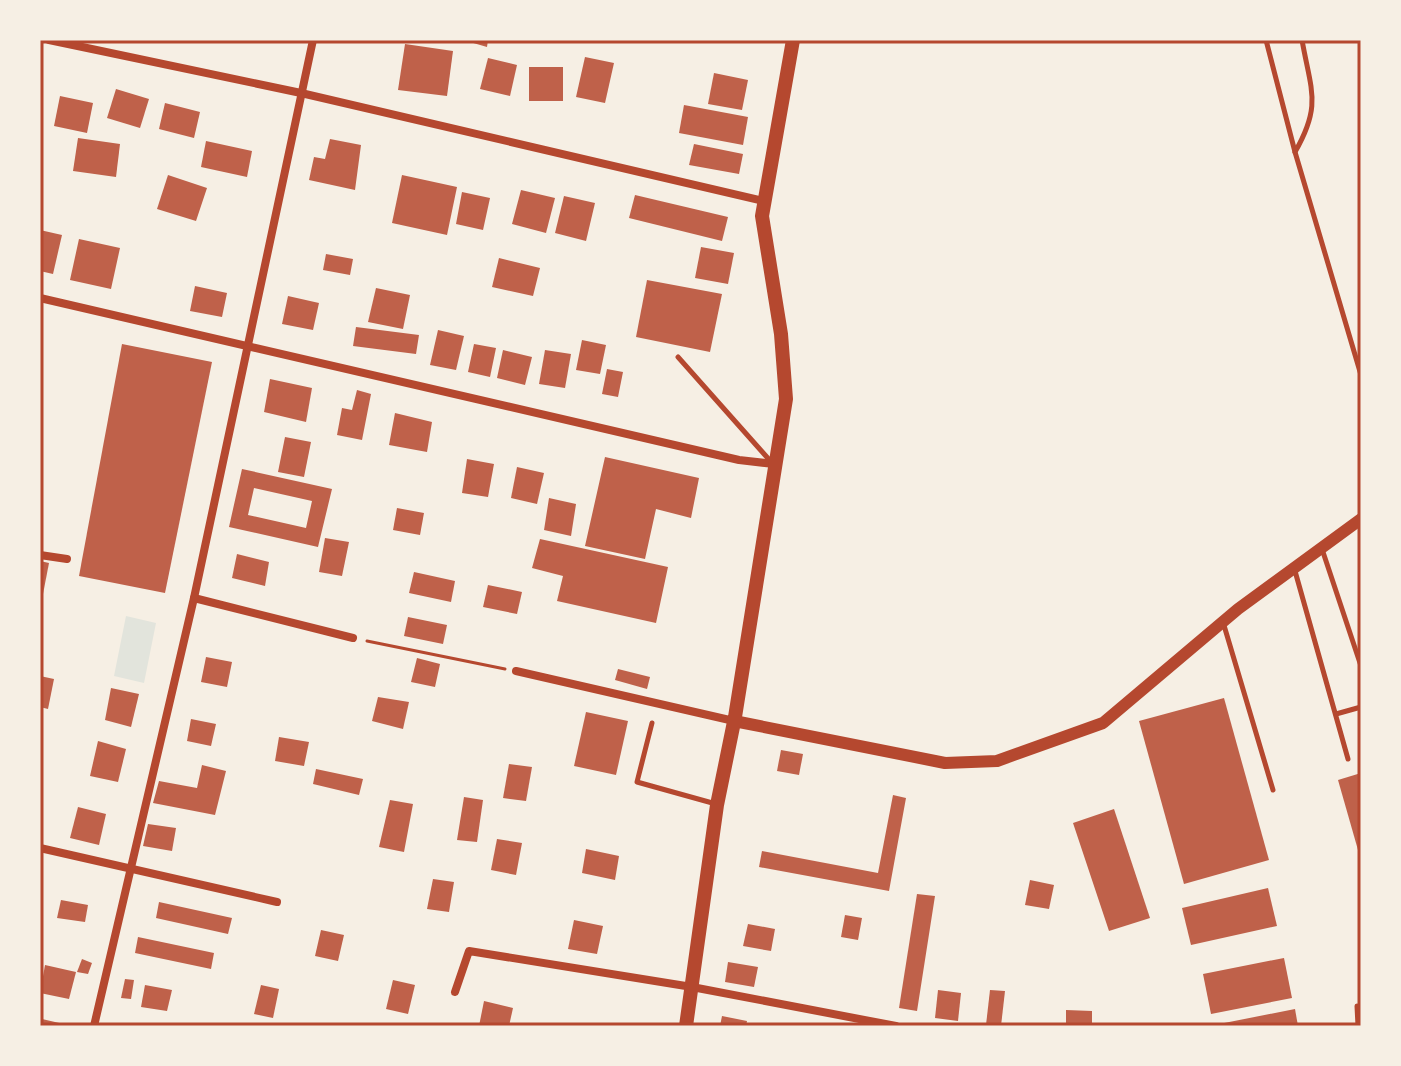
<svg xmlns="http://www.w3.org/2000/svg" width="1401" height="1066" viewBox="0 0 1401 1066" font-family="Barlow,sans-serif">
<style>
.green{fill:#e2e4dc}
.building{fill:#bf614a;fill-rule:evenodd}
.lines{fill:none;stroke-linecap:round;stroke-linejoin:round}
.path{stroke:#b5482f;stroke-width:3}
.service{stroke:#b5482f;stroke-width:5}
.minor{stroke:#b5482f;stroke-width:8}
.tertiary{stroke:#b5482f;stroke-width:12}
.secondary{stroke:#b5482f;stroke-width:14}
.neatline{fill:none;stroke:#b5482f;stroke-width:3}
</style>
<rect width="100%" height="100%" fill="#f6efe4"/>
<!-- green -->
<polygon class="green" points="126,616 156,623 144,683 114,676"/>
<!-- building -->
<g class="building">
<polygon points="463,40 488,40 487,47"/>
<polygon points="405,44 453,51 447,96 398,90"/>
<polygon points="585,57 614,63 605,103 576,97"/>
<polygon points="488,58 517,65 510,96 480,89"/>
<rect x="529" y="67" width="34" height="34"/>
<polygon points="714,73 748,80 742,110 708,104"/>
<polygon points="116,89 149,99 140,128 107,118"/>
<polygon points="60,96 93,103 87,133 54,126"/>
<polygon points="165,103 200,112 194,138 159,129"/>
<polygon points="684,105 748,117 743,145 679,133"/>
<polygon points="78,138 120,144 116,177 73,171"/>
<polygon points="330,139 361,145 355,190 309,180 314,157 325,159"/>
<polygon points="206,141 252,151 247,177 201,167"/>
<polygon points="694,144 743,154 739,174 689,165"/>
<polygon points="168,175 207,188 196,221 157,209"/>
<polygon points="402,175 457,187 447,235 392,223"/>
<polygon points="521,190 555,198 546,233 512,224"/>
<polygon points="462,192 490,198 483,230 456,224"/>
<polygon points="635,195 728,217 722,241 629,218"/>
<polygon points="564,196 595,203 586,241 555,233"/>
<polygon points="40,230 62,235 53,274 40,271"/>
<polygon points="79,239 120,248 111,289 70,280"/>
<polygon points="701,247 734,253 728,284 695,278"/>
<polygon points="326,254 353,259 350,275 323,270"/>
<polygon points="499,258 540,268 533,296 492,287"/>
<polygon points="647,280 722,294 710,352 636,337"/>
<polygon points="195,286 227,293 222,317 190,311"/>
<polygon points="376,288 410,295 403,329 368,322"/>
<polygon points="288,296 319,303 313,330 282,324"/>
<polygon points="356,327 419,335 416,354 353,346"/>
<polygon points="438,330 464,336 456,370 430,365"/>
<polygon points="582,340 606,345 600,374 576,370"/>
<polygon points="122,344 212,362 165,593 79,576"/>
<polygon points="474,344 496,348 490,377 468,372"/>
<polygon points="503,350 532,357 525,385 497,378"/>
<polygon points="545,350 571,354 565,388 539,384"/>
<polygon points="607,369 623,372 618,397 602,394"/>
<polygon points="270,379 312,388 306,422 264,412"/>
<polygon points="357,390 371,394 362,440 337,435 342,408 352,410"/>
<polygon points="395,413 432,422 427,452 389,445"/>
<polygon points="285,437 311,442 304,477 278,472"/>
<polygon points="605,457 699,478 691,518 656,509 645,559 585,546"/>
<polygon points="467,459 494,464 488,497 462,493"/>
<polygon points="517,467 544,473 537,504 511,498"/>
<path d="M242 469 332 489 318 547 229 527ZM254 488 312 501 306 528 248 515Z"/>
<polygon points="549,498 576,504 571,536 544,530"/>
<polygon points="397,508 424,513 420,535 393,530"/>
<polygon points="325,538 349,542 342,576 319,572"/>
<polygon points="540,539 668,567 656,623 557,601 563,576 532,568"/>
<polygon points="237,554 269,562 265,586 232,578"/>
<polygon points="40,561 49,563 43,594 40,594"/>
<polygon points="414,572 455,581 451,602 409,593"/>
<polygon points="488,585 522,592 517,614 483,607"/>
<polygon points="408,617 447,625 443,644 404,636"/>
<polygon points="206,657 232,662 227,687 201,682"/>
<polygon points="417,658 440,664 435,687 411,682"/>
<polygon points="618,669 650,677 647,689 615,680"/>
<polygon points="40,676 54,679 48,709 40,707"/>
<polygon points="111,688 139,694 131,727 105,720"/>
<polygon points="378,697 409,702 403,729 372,721"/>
<polygon points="1224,698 1269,860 1184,884 1139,721"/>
<polygon points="586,712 628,721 616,775 574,766"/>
<polygon points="191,719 216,724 211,746 187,741"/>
<polygon points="279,737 309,742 304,766 275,761"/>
<polygon points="98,741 126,749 118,782 90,776"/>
<polygon points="781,750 803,754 799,775 777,771"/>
<polygon points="509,764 532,767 526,801 503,798"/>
<polygon points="202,765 226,771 215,815 153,803 159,781 197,788"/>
<polygon points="316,769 363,779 359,795 313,784"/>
<polygon points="1361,773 1361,857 1360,857 1338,780"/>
<polygon points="893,795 906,798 889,891 759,867 762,851 878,873"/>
<polygon points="464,797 483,800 477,842 457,840"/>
<polygon points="390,800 413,804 404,852 379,847"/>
<polygon points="78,807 106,814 99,845 70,838"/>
<polygon points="1114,809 1150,918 1109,931 1073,823"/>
<polygon points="148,824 176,828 172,851 143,846"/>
<polygon points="497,839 522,843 516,875 491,870"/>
<polygon points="586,849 619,856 615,880 582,873"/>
<polygon points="433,879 454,882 449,912 427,909"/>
<polygon points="1030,880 1054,885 1049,909 1025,905"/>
<polygon points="1268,888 1277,926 1191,945 1182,908"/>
<polygon points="917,894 935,896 917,1011 899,1008"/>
<polygon points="61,900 88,905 85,922 57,918"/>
<polygon points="159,902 232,918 228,934 156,918"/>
<polygon points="845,915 862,918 858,940 841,937"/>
<polygon points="574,920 603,926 597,954 568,949"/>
<polygon points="748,924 775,929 771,951 743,946"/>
<polygon points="321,930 344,935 338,961 315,956"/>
<polygon points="138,937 214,953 211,969 135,953"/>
<polygon points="1284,958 1292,998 1211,1014 1203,974"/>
<polygon points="82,959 92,963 88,974 77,972"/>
<polygon points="728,962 758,967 754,987 725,982"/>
<polygon points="45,965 76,972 69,999 40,993"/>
<polygon points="125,979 134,980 131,999 121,998"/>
<polygon points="393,980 415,985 408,1014 386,1009"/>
<polygon points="145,985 172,990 167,1011 141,1007"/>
<polygon points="261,985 279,989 273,1018 254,1014"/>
<polygon points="938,990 961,993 958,1021 935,1018"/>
<polygon points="990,990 1005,991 1001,1026 986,1025"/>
<polygon points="484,1001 513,1008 509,1026 479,1026"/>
<polygon points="1295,1009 1298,1026 1214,1026 1214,1025"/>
<polygon points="1066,1010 1092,1011 1092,1026 1066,1026"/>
<polygon points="722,1016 747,1021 746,1026 720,1026"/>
<polygon points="42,1019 68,1025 68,1026 40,1026"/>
</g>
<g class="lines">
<!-- path -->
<polyline class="path" points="367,641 505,669"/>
<!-- service -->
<g class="service">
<polyline points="1266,40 1295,152 1361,375"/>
<path d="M1295 152C1322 105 1311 91 1302 40"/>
<polyline points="678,357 773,464"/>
<polyline points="1322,549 1361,666"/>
<polyline points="1295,571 1348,759"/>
<polyline points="1223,622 1273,790"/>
<polyline points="1336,714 1361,707"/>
<polyline points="652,723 637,782 716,804"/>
<polyline points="1357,1006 1358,1026"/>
</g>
<!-- minor -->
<g class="minor">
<polyline points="49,40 301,93 764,201"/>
<polyline points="40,298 739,460 774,464"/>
<polyline points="40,555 67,559"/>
<polyline points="194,598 353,638"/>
<polyline points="516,671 734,721"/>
<polyline points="40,848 277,902"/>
<polyline points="455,992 469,951 692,987 896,1026"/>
<polyline points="94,1026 194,598 313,40"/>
</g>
<!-- tertiary -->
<polyline class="tertiary" points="734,721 945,763 997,761 1103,723 1238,609 1361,519"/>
<!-- secondary -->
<polyline class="secondary" points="686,1026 717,805 735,717 786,399 781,334 762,216 793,40"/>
</g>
<!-- border -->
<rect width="1401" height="1066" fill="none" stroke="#f6efe4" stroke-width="84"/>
<rect x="42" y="42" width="1317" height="982" class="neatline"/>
</svg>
